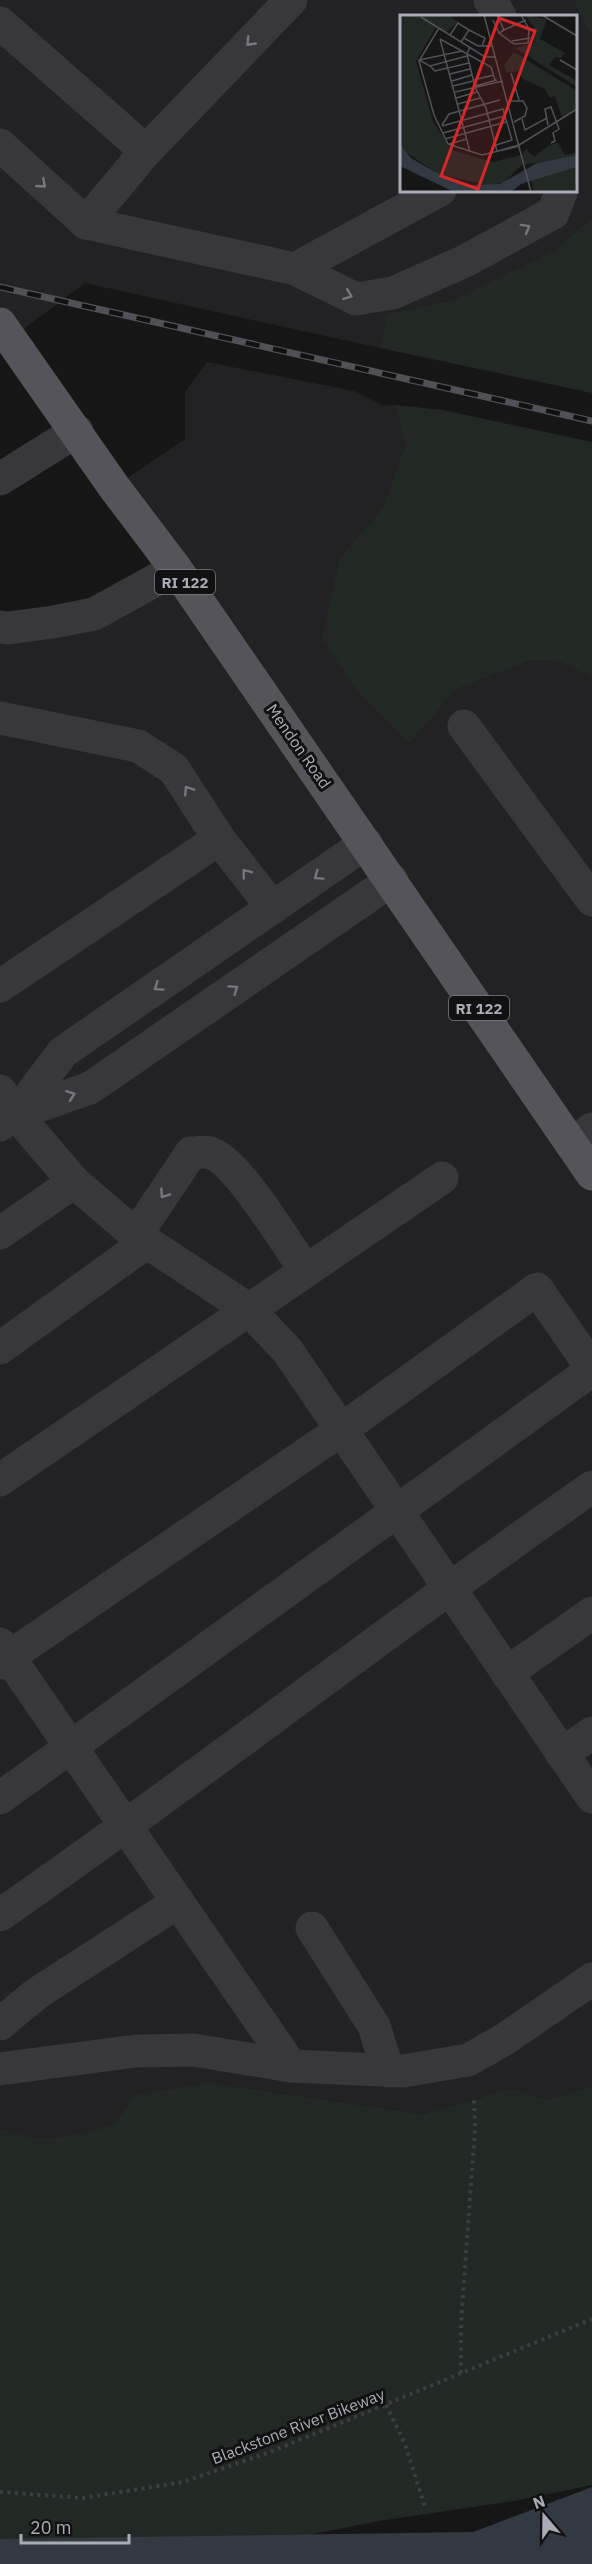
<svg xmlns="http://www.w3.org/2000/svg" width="592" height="2564" viewBox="0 0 592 2564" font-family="'IBM Plex Sans',sans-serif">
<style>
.built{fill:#222224;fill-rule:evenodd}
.green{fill:#222924}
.water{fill:#323940}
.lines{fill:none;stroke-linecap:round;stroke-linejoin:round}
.path{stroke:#3d3e43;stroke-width:4;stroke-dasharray:3 4.5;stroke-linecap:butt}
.minor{stroke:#37373c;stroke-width:33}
.major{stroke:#54545a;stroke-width:33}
.rail-casing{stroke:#505156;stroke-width:7}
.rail{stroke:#111112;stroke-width:4.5;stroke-dasharray:14;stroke-linecap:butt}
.oneway{stroke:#76777f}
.labels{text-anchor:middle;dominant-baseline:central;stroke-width:6;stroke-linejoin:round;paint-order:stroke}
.shield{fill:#111112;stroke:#7b7e85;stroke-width:1.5}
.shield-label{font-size:15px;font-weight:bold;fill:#a9acb6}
.street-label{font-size:16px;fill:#a9acb6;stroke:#111112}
.inset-road{fill:none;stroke:#515257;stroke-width:1.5}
.view{fill:#d62828;fill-opacity:0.15;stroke:#d62828;stroke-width:3}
.inset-edge{fill:none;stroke:#a9acb6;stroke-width:3}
</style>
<rect width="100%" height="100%" fill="#161617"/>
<!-- built -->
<g class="built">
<path d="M0 0H573L592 38V217L556 249 453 300 387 314 380 348 85 283 13 337 0 320ZM402 16H576V190H402Z"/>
<polygon points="207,362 354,391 384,406 395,405 405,444 382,509 340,557 410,743 457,689 532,660 558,661 592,678 592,2086 546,2100 513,2088 423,2114 211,2083 117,2123 64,2139 19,2137 0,2128 0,639 171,573 120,483 185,439 185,392"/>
</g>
<!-- green -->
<g class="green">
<polygon points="573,0 592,0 592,38"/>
<polygon points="592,217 592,393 380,348 387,314 453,300 556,249"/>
<polygon points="395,405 443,410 592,442 592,678 558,661 532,660 457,689 410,743 359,693 322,640 340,557 382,509 405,445"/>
<path d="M211 2083 423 2114 513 2088 546 2100 592 2086V2485L514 2501 379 2521 210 2554 0 2553V2128C42 2147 75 2136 117 2123L133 2095Z"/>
</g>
<!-- water -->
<polygon class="water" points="592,2487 592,2564 0,2564 0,2539 473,2532"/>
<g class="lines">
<!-- path -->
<g class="path">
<polyline points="461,2373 461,2323 475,2129 474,2099"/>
<polyline points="386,2405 405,2444 425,2507"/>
<polyline points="0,2492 83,2498 183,2482 273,2451 592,2319"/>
</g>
<!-- minor -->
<g class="minor">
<polyline points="490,0 500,16"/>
<polyline points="0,23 146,151 86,223"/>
<polyline points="0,145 86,223 295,269 356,299 393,293 465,261 553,213 562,190"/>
<polyline points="146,151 291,0"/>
<polyline points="295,269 440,190"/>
<polyline points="0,479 77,431"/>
<polyline points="0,627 8,628 53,622 94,614 176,569"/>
<polyline points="0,718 138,746 174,769 219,839 273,908"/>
<polyline points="464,726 592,900"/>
<polyline points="0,986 219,839"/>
<polyline points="0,1091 16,1114 74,1182 136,1235 248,1309 287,1350 592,1797"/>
<polyline points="16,1114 63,1052 366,843"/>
<polyline points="0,1125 16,1114 90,1088 392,880"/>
<polyline points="572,1145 592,1129"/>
<polyline points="0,1233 74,1182"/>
<path d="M136 1235 191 1153C197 1153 205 1151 210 1153 237 1160 288 1246 305 1270"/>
<polyline points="0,1348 147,1242"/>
<polyline points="0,1480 442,1178"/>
<polyline points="0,1644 291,2066"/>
<polyline points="0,1663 341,1430 537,1289 592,1368"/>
<polyline points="507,1673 592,1613"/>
<polyline points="562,1754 592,1733"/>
<polyline points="0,1798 592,1370"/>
<path d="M0 1915C200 1776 392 1626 592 1487"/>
<polyline points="312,1928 374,2026 388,2071"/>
<polyline points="0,2024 36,1994 178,1902"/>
<polyline points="0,2069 136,2051 194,2050 291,2066 403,2071 468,2060 505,2039 592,1979"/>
</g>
<!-- major -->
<polyline class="major" points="0,324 114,487 176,569 592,1174"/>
<defs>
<polyline id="rail" points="0,287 592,421"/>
</defs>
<!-- rail casing -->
<use href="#rail" class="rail-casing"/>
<!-- rail -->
<use href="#rail" class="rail"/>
</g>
<!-- one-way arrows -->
<defs><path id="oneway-chevron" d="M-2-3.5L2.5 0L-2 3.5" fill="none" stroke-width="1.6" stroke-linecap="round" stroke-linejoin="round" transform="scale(1.5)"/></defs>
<g class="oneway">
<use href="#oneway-chevron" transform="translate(250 42) rotate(134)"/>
<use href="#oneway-chevron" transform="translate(42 184) rotate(41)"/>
<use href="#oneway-chevron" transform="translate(526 228) rotate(-29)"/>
<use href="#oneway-chevron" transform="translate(348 295) rotate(21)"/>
<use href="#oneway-chevron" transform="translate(188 790) rotate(-123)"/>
<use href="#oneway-chevron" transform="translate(246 873) rotate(-128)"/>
<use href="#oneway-chevron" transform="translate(318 876) rotate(145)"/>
<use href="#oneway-chevron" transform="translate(158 987) rotate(145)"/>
<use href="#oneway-chevron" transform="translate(234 989) rotate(-35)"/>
<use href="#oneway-chevron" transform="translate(71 1095) rotate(-19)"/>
<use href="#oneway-chevron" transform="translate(164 1194) rotate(124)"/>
</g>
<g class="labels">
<!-- shield labels -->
<g class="shield">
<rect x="155" y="570" width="60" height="24" rx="4.5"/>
<rect x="449" y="996" width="60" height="24" rx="4.5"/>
</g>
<g class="shield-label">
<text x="185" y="582">RI 122</text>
<text x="479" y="1008">RI 122</text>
</g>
<!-- street labels -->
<g class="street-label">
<text transform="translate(299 746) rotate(55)">Mendon Road</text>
<text transform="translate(298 2426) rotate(-21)">Blackstone River Bikeway</text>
</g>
</g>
<!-- overview -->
<g transform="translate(400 15)">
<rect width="177" height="177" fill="#161617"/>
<path d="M0 0H49L58 7 45 18 36 12 16 46 33 107 52 135 93 147 121 140 126 134 134 142 149 130 158 128 165 140 177 137V141L122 150 103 168 88 170 38 159 6 137 0 130ZM125 0 147 4 140 24 165 38 161 43 155 42 149 50 177 66V72L115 33 134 28V12ZM114 37 177 76V94L162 102 155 81 150 83 145 74 123 64 118 56 107 58 104 50ZM177 152V177H134L131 166Z" fill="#222924"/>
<path d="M0 129 11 143 35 157 71 170 100 169 137 148 177 140V152L121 169 111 177H54L0 151Z" fill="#323940"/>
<path class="inset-road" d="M84 0 131 177M97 0 104 15 99 18M142 0 177 21M21 2 85 42H96M93 5 99 18 114 29 128 28 129 14 121 0M39 13 19 46 34 100 48 129M69 15 85 23 82 31M104 15 126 5M50 20 58 8 69 15 61 27M64 23 78 31H93M40 24 70 137M40 24 91 52 95 65M112 26 130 23M70 32 67 39 75 72 86 93 97 136M62 36 19 45 30 51 67 41M160 45 177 55M30 51 35 56 69 48M111 58 119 85M50 59 70 54M73 65 94 60M52 66 72 60M53 71 73 66M75 71 97 65M55 77 103 66M56 83 77 77M108 86H123L127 93 125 101 114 107M58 89 80 83M122 104 125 115 147 103M42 110 49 99 100 85M148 110 145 94 151 92 159 114 153 118 155 126 151 128M42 111 103 94 112 125 96 130M43 118 105 101M45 124 106 107M48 129 82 140 119 131M49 129 67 124M119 130 177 94M98 136 119 130"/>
<path class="view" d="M99 3 135 16 78 174 41 161Z"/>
<rect width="177" height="177" class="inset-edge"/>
</g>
<!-- north arrow -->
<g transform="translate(544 2516) rotate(340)" stroke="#111112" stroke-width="4.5" paint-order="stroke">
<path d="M0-4.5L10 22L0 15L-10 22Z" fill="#a9acb6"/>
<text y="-9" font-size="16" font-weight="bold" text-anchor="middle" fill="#a9acb6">N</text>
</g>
<!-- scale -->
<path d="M21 2534v9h108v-9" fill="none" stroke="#a9acb6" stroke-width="3"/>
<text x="30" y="2534" font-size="18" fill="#a9acb6" stroke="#111112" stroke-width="4.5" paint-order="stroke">20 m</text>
</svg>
